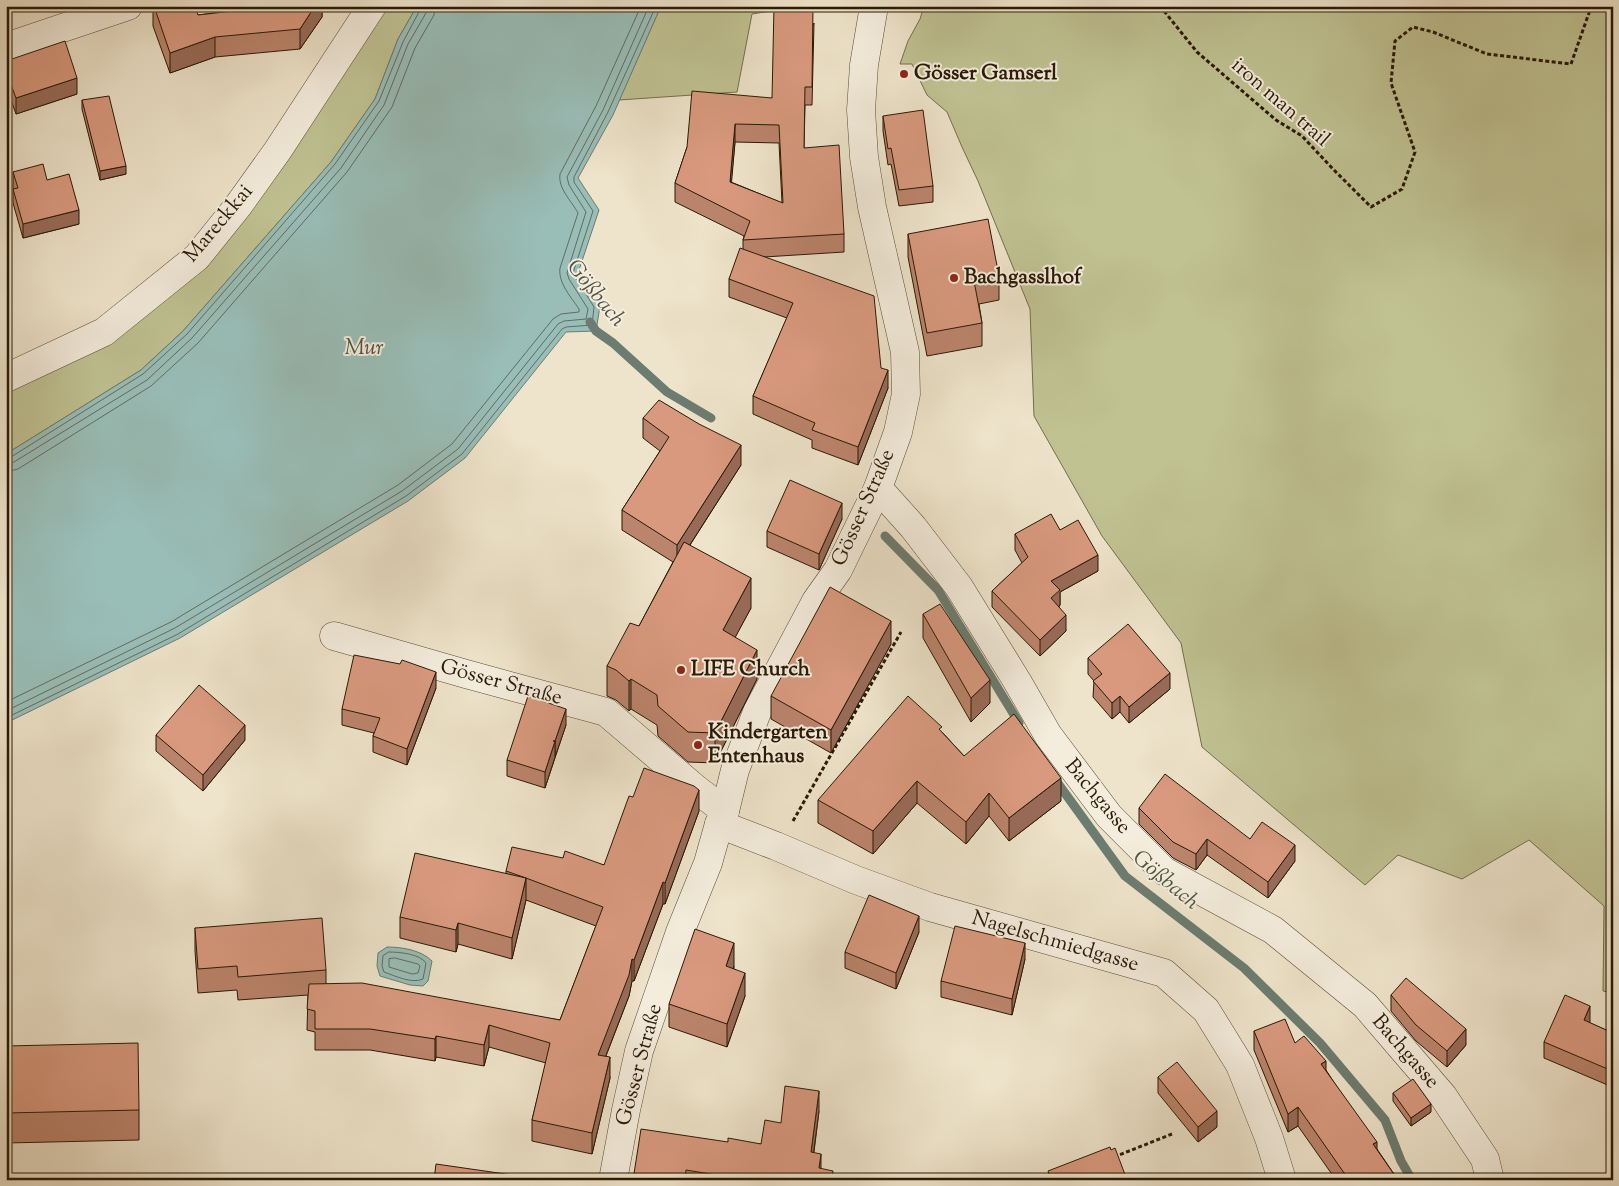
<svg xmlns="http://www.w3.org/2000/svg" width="1619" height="1186" viewBox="0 0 1619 1186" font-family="'Sorts Mill Goudy',serif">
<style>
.green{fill:#c0c292;stroke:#746e4c}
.water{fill:#99beb8;stroke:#6c7c70}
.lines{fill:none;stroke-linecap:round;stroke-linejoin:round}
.shore{stroke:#616c5e;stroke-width:1}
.stream{stroke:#6c7c70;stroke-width:9}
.minor-casing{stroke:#5a4c36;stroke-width:29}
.path{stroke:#291905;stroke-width:3;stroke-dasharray:4 2.5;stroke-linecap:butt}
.minor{stroke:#f4eddd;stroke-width:28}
.wall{fill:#bb846c;stroke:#291905;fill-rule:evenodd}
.shaded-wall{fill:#986b58;stroke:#291905}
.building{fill:#d9997e;stroke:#291905;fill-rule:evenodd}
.poi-dot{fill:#8f2418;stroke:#f4eddd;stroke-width:2}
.labels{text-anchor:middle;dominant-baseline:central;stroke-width:4;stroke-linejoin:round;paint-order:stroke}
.poi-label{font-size:21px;font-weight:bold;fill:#291905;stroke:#f4eddd;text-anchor:start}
.street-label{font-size:21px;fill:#291905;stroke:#f4eddd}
.water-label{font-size:22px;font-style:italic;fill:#505344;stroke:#f4eddd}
</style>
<rect width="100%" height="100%" fill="#eee4cb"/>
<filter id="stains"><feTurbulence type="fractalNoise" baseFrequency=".004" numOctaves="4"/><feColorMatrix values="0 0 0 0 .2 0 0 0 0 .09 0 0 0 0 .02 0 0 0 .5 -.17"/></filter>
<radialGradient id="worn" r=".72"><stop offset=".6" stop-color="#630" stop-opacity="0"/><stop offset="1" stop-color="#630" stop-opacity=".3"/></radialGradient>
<!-- green -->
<g class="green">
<polygon points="385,6 417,6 398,39 375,99 331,162 183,331 141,370 6,454 6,390 201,265"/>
<polygon points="661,6 802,6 752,14 737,92 619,100"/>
<polygon points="924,6 1613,6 1613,993 1603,991 1604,906 1529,840 1462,879 1398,855 1365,885 1202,747 1181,643 1102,536 1034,416 1030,309 978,181 962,147 947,112 927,95 912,64 900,64 908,41 920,19"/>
</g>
<!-- water -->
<g class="water">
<polygon points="417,6 661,6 613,115 578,178 599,210 578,273 600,306 596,331 566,332 465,458 408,501 180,638 6,723 6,454 141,370 183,331 331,162 375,99 398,39"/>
<path d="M387 947C402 947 421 950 432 961L428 981 423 986 410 985 380 976 377 966 378 953Z"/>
</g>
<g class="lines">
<!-- shore -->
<g class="shore">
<polyline points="6,458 11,457 143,374 187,334 335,164 379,101 403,42 420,10 421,6"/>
<polyline points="6,464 14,462 147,380 192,338 341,168 384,105 408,44 426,13 427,6"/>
<polyline points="6,472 18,469 151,386 198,343 347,172 392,107 415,48 434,15 435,6"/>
<path d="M6 702 171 622 398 485 452 444 553 319 561 314 579 312V309C571 297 558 283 560 268L578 213C571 200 558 189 560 174L596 106 641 6"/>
<polyline points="6,711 175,628 402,491 458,449 558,324 564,321 586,319 588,309 569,279 567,273 586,212 569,185 567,177 603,110 649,6"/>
<polyline points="6,718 178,634 406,496 462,454 562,329 566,327 592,325 594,307 573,273 593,211 574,182 574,177 608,112 656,6"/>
<path d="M389 952C400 952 420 954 426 963L423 979C412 984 395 976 384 972L382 966 383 956Z"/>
<polygon points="395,958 418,964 420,966 418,973 412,974 389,967 389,959"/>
</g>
<!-- stream -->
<g class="stream">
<polyline points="590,322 596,331 613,343 667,392 711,418"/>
<polyline points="885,536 938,590 1019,723"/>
<polyline points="1054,778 1125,876 1244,968 1320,1043 1385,1120 1401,1161 1412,1180"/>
</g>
<defs>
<g id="minor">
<polyline points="6,47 128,6"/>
<polyline points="6,378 104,332 197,257 238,206 278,150 372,6"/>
<polyline points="878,488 913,527 959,587 1017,681 1048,735 1109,816 1164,871 1273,930 1365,1005 1443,1096 1485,1159 1490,1180"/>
<polyline points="334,636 466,674 606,712 696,789 725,811"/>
<polyline points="719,824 776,846 856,880 930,907 1164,973 1206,1010 1240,1065 1269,1138 1282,1180"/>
<polyline points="613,1180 626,1110 639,1051 680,932 708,863 719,824 725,811 735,770 757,712 816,601 838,570 878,488 898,432 906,394 905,352 872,207 864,157 861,110 864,65 874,6"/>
</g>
</defs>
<!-- minor casing -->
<use href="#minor" class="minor-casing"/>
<!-- path -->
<g class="path">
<polyline points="1160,6 1197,52 1276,120 1302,136 1332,168 1371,207 1402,189 1415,152 1391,83 1395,41 1413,27 1433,32 1487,54 1571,64 1590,10 1590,6"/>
<polyline points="793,821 901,632"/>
<polyline points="1114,1157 1172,1134"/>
</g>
<!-- minor -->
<use href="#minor" class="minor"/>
</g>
<!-- wall -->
<g class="wall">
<polygon points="153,6 198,15 252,8 252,6 322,6 322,17 300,49 215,57 170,73 153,26"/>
<path d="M814 23 812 105H805L804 148 844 234V252L764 257 881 368 888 388 858 465 812 448V440L753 414V396L787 318 729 297V279L743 250V240L744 236 675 202V183L687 147 772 98ZM735 142 779 143 782 203 731 182Z"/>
<polygon points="6,61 77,94 16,114 6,86"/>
<polygon points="82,100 126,174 100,180 82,109"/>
<polygon points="883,116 933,186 933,202 899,206 891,164 888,165 883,131"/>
<polygon points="13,172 47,180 79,224 23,238 13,203"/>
<polygon points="908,234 999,276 999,300 979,304 982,323 982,346 927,356 908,257"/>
<polygon points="643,418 741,465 690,545 751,608 735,637 757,679 715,763 688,762 658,736 657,725 631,709 629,711 616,700 607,696 607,666 639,626 673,562 622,530 622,510 660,451 643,438"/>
<polygon points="842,519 819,570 767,547 767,531"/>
<polygon points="1060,530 1098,571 1060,592 1060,605 1059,607 1066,631 1040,656 992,607 992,591 1022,563 1015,550 1015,534"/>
<polygon points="923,614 990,703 971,722 923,638"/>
<polygon points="891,644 831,753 771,719 771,696"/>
<polygon points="1088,658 1170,689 1129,723 1120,712 1112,719 1093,697 1094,681 1088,674"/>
<polygon points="436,688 407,765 373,752 373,736 374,733 342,725 342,709"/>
<polygon points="566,725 545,788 507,776 507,760"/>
<polygon points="942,732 964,756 1061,801 1009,841 989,816 966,844 917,803 873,854 818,823 818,800"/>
<polygon points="156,735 245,740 203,791 156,751"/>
<polygon points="1139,808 1250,839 1295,861 1268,898 1207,855 1196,870 1173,858 1139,824"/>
<polygon points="699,811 665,904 663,904 634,981 632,981 629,996 606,1056 610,1078 592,1154 532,1141 532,1120 546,1063 489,1047 484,1066 436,1057 435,1061 370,1050 315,1050 315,1032 307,1030 308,995 238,1000 237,990 198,993 195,951 195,928 326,970 326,984 560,1020 596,926 526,900 512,959 458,944 456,952 400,938 400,917 506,874 506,871 563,858 604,865"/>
<polygon points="919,932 896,989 845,968 845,952"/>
<polygon points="1025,959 1012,1015 941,997 941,981"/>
<polygon points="734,966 734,969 745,996 727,1047 669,1027 669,1004"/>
<polygon points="1391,995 1466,1045 1447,1067 1416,1041 1391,1011"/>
<polygon points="1590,1023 1613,1033 1610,1086 1544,1058 1544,1042"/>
<polygon points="1254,1031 1295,1043 1326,1070 1377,1149 1398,1180 1336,1180 1298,1126 1288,1132 1254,1050"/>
<polygon points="6,1046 139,1110 139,1140 6,1143"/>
<polygon points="1158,1077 1217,1127 1198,1142 1158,1093"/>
<polygon points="1393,1093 1431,1112 1411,1126 1393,1101"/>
<polygon points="819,1111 814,1152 821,1169 833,1180 633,1180 728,1142 761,1144 781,1123"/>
</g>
<!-- shaded-wall -->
<g class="shaded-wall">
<polygon points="315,6 322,6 322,17 300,49 300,29"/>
<polygon points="215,37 215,57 170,73 170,53"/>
<polygon points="77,78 77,94 16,114 16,98"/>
<polygon points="735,124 735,142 730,200 730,182"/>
<polygon points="126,166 126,174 100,180 100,171"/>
<polygon points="79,210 79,224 23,238 23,224"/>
<polygon points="888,370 888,388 858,465 858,447"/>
<polygon points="741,445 741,465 677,565 677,545"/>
<polygon points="842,503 842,519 819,570 819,554"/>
<polygon points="1098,555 1098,571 1060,592 1060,605 1051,614 1051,581"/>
<polygon points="751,578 751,608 723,660 723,630"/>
<polygon points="1066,615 1066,631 1040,656 1040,640"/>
<polygon points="891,621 891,644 831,753 831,730"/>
<polygon points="757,650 757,679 715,763 715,733"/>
<polygon points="436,672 436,688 407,765 407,749"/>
<polygon points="1170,673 1170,689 1129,723 1129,707"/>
<polygon points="631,679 631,709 629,711 629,681"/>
<polygon points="990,680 990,703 971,722 971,698"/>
<polygon points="1120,696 1120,712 1112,719 1112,703"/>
<polygon points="566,709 566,725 555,757 555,741"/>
<polygon points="245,725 245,740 203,791 203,775"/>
<polygon points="555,741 555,757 545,788 545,772"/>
<polygon points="1061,778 1061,801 1009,841 1009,818"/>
<polygon points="917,781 917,803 873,854 873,831"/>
<polygon points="699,790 699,811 665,904 665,883"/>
<polygon points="989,793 989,816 966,844 966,822"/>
<polygon points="1207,839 1207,855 1196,870 1196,854"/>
<polygon points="1295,845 1295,861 1268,898 1268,882"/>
<polygon points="526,878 526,900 512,959 512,938"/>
<polygon points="663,882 663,904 634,981 634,960"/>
<polygon points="919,916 919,932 896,989 896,973"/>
<polygon points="458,923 458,944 456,952 456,930"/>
<polygon points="734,943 734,966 726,990 726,966"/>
<polygon points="1025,943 1025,959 1012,1015 1012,999"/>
<polygon points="632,959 632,981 629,996 598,1076 598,1055"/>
<polygon points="745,973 745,996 727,1047 727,1024"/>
<polygon points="1590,1006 1590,1022 1584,1036 1584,1020"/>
<polygon points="489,1025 489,1047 484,1066 484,1045"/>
<polygon points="1466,1029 1466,1045 1447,1067 1447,1051"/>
<polygon points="436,1036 436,1057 435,1061 435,1039"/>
<polygon points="610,1057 610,1078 592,1154 592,1133"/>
<polygon points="1326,1061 1326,1079 1321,1064"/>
<polygon points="1613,1064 1613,1079 1610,1086 1610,1070"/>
<polygon points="819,1091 819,1111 811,1172 811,1152"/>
<polygon points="1431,1104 1431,1112 1411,1126 1411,1118"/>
<polygon points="1298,1107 1298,1126 1288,1132 1288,1114"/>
<polygon points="1217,1111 1217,1127 1198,1142 1198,1127"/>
<polygon points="1377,1142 1377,1160 1373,1144"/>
<polygon points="821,1154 821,1174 819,1168"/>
</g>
<!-- building -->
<g class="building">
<polygon points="154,6 195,6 198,15 259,8 258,6 315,6 300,29 215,37 170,53"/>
<path d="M774 6H813L812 87H805L804 148 839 145 844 234 743 240 750 221 675 183 687 147 692 91 772 98ZM735 124 779 125 783 203 730 182Z"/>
<polygon points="65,41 77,78 16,98 6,71 6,61"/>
<polygon points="109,96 126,166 100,171 82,100"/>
<polygon points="923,110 933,186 899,190 891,148 888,149 883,116"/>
<polygon points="43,164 47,180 69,174 79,210 23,224 13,189 18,188 13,172"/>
<polygon points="988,219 999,276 974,281 982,323 927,333 908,234"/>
<polygon points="740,248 874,296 881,368 888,370 858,447 812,430 815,423 753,396 793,303 729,279"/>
<polygon points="659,400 699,424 741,445 677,545 622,510 669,437 643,418"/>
<polygon points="790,480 842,503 819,554 767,531"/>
<polygon points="1051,514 1060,530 1078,520 1098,555 1051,581 1060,590 1051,598 1066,615 1040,640 992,591 1028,557 1015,534"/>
<polygon points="684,542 751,578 723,630 757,650 715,733 688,732 658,706 657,695 631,679 629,681 616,670 607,666 630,623 639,626"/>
<polygon points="830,587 891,621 831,730 771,696"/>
<polygon points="940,604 990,680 971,698 923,614"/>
<polygon points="1128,624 1170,673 1129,707 1120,696 1112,703 1093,681 1102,674 1088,658"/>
<polygon points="354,655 400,664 402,660 436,672 407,749 373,736 380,718 342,709"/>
<polygon points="199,685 245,725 203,775 156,735"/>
<polygon points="528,696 566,709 555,741 553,741 555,741 545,772 507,760"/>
<polygon points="908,696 942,727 939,729 964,756 1014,714 1061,778 1009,818 989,793 966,822 917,781 873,831 818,800"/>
<polygon points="644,768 694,786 699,790 665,883 663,882 634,960 632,959 629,975 598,1055 610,1057 592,1133 532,1120 550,1043 489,1025 484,1045 436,1036 435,1039 370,1029 315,1029 315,1011 307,1009 309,984 362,983 560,1020 603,907 526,878 512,938 458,923 456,930 400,917 415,853 526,878 506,871 512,847 563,858 565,851 604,865 629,796 633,797"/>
<polygon points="1165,774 1250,839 1262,822 1295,845 1268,882 1207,839 1196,854 1173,842 1139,808"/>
<polygon points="869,895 919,916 896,973 845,952"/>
<polygon points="322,918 326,970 238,977 237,966 198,969 195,928"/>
<polygon points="955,926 1025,943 1012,999 941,981"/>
<polygon points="695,929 734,943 726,966 745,973 727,1024 669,1004"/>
<polygon points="1406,978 1466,1029 1447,1051 1416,1025 1391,995"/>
<polygon points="1565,995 1590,1006 1584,1020 1613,1033 1613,1064 1610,1070 1544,1042"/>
<polygon points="1285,1019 1295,1043 1304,1036 1326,1061 1321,1064 1377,1142 1373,1144 1398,1180 1349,1180 1298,1107 1288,1114 1254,1031"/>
<polygon points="138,1043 139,1110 6,1113 6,1046"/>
<polygon points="1177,1062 1217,1111 1198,1127 1158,1077"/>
<polygon points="1413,1079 1431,1104 1411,1118 1393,1093"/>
<polygon points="785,1086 819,1091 811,1152 821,1154 819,1168 833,1171 832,1180 747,1180 686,1170 685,1180 633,1180 641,1129 728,1142 728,1138 761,1144 765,1120 781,1123"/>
<polygon points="1110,1147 1111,1150 1115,1148 1127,1180 1034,1180 1049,1174 1048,1171"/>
<polygon points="436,1164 547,1180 434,1180"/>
<polygon points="1270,1176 1271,1180 1259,1180"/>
</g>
<!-- markers -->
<g class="poi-dot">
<circle cx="904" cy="74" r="5"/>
<circle cx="954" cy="278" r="5"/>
<circle cx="681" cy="670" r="5"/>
<circle cx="698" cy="745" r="5"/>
</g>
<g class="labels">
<!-- poi labels -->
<g class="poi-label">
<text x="914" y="74">Gösser Gamserl</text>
<text x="964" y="278">Bachgasslhof</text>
<text x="691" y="670">LIFE Church</text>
<text x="708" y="733">Kindergarten<tspan x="708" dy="24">Entenhaus</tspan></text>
</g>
<!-- street labels -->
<g class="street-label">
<text transform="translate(1280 103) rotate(41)">iron man trail</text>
<text transform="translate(219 224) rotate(-50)">Mareckkai</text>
<text transform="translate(864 508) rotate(-66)">Gösser Straße</text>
<text transform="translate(501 683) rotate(15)">Gösser Straße</text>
<text transform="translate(1097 797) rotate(50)">Bachgasse</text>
<text transform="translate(1055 942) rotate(16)">Nagelschmiedgasse</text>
<text transform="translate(1405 1052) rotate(49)">Bachgasse</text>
<text transform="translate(640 1065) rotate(-75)">Gösser Straße</text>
</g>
<!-- water labels -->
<g class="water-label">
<text transform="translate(595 294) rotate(51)">Gößbach</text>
<text x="364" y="349">Mur</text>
<text transform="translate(1165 881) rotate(40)">Gößbach</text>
</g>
</g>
<!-- margin -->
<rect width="1619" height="1186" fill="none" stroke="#eee4cb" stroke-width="25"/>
<rect x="8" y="8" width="1604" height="1171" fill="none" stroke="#291905" stroke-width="2.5"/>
<rect x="12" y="12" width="1594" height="1161" fill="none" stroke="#291905"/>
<rect width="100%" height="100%" filter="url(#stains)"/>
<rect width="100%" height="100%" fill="url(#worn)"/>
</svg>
